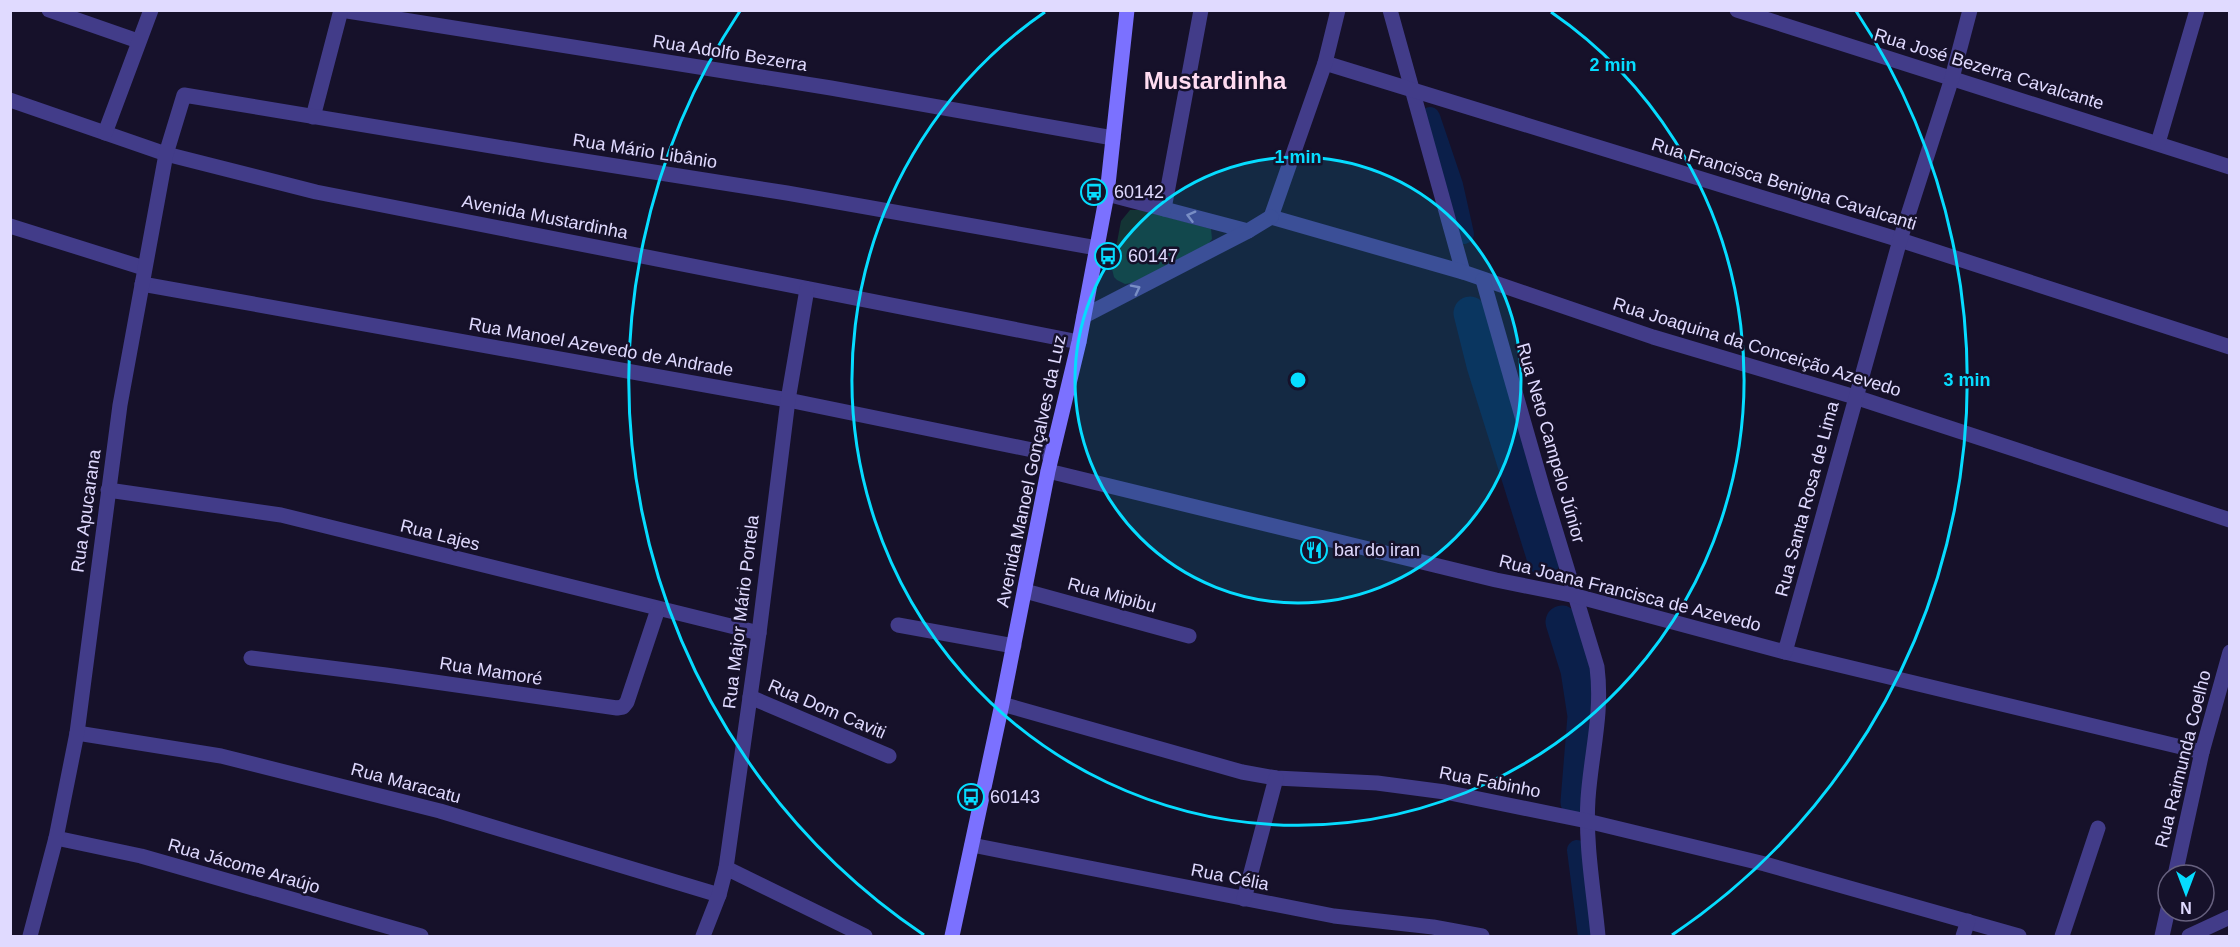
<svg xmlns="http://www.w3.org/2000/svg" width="2240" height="947" viewBox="0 0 2240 947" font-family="Helvetica,sans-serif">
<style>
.green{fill:#143435}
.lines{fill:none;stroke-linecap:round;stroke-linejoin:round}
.canal{stroke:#0b1f4a;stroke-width:20}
.river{stroke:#0b1f4a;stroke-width:33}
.street{stroke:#423c89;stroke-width:15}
.secondary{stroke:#7b71ff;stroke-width:15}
.oneway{stroke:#8983be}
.ring{fill:none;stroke:#06dcff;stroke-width:3}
.labels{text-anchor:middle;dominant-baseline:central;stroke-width:5;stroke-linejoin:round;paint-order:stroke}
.street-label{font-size:18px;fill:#e0daff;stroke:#16112a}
.poi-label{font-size:18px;fill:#e0daff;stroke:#16112a;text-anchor:start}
.district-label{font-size:24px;font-weight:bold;fill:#ffdcf1;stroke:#16112a}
.centre{fill:#06dcff;stroke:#16112a;stroke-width:3}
.ring-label{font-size:18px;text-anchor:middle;font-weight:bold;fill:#06dcff;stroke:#16112a;stroke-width:5;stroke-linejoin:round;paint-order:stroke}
</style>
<rect width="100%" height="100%" fill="#16112a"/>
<!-- green -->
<polygon class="green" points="1130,210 1141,210 1211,229 1212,239 1208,244 1132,283 1125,284 1117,280 1114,277 1112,269 1121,221"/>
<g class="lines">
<!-- canal -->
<g class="canal">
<polyline points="1430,117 1453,185 1464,234"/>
<polyline points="1577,850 1588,936"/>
</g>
<!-- river -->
<g class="river">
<polyline points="1470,313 1483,365 1544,560"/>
<polyline points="1562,622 1577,670 1584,716 1577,802"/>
</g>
<!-- street -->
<g class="street">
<polyline points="49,10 138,41"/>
<polyline points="341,10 831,88 1113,138"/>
<polyline points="1390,10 1463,272"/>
<polyline points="1737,10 2230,167"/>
<polyline points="1325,63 1900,240 2230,347"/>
<polyline points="10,100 166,154 316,192 1079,342"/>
<polyline points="313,117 341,10"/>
<polyline points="105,133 151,10"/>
<polyline points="2158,143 2197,10"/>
<polyline points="1107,194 1248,231"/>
<polyline points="1164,209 1201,10"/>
<polyline points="1271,217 1463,272 1653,337 1855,397 2230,520"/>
<polyline points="1271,217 1325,63 1338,10"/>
<polyline points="10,226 144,268"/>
<path d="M1483 280 1544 493 1597 667C1603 714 1591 754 1588 799 1585 845 1594 892 1598 936"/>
<polyline points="142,284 788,400 1052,454"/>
<polyline points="1084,316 1248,231 1271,217"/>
<polyline points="1048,471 1496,580 1576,596 1785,652 2202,752"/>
<polyline points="108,490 281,515 759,633"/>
<polyline points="1025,591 1189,636"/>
<polyline points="898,625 1014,646"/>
<polyline points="1785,652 1900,240 1952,78 1970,10"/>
<polyline points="251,658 386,675 617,708 623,707 627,702 658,609"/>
<polyline points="750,697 889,756"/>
<polyline points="1002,704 1242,772 1276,778 1377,783 1445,792 1587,821 1765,864 2019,936"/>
<polyline points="77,733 221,756 440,811 719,895"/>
<polyline points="56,838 141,856 421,936"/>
<polyline points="972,845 1334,916 1433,927 1482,936"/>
<polyline points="726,868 865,936"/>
<polyline points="2175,875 2202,752 2230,652"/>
<polyline points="1244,899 1276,778"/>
<polyline points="30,936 56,838 77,733 120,405 166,154 184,95 546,155 787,193 1097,248"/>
<polyline points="703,936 719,895 726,868 759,633 788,400 807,289"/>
<polyline points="1963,936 1968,921"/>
<polyline points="2062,936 2098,828"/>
<polyline points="2162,936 2168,909"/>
<polyline points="2189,936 2230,917"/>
</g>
<!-- secondary -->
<polyline class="secondary" points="952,936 1002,704 1048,471 1079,342 1090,284 1107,194 1127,10"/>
</g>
<!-- one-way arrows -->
<defs><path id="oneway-chevron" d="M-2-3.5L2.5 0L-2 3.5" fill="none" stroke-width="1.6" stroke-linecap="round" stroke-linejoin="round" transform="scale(1.5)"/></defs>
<g class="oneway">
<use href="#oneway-chevron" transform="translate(1191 216) rotate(-165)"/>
<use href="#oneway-chevron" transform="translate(1136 289) rotate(-27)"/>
</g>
<!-- distance rings -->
<circle cx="1298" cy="380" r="223" fill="#06dcff" fill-opacity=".12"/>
<g class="ring">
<circle cx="1298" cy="380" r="223"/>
<path d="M1551 12A446 446 0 1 1 1045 12"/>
<path d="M924 935A669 669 0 0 1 740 11M1856 11A669 669 0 0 1 1672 935"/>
</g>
<!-- icons -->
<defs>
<symbol id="bus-ring" viewBox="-11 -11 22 22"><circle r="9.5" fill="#16112a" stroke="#06dcff" stroke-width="1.5"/><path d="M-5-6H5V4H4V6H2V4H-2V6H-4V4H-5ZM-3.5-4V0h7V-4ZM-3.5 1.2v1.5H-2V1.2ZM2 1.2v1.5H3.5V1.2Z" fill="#06dcff"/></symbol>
<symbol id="restaurant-ring" viewBox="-11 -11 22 22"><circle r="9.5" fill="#16112a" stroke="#06dcff" stroke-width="1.5"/><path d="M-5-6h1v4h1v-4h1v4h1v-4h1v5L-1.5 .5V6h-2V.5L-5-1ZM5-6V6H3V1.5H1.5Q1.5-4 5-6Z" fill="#06dcff"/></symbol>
</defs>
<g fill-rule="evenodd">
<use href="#bus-ring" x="1079" y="177" width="30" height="30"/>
<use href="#bus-ring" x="1093" y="241" width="30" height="30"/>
<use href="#restaurant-ring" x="1299" y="535" width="30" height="30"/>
<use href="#bus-ring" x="956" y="782" width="30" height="30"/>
</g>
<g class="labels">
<!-- street labels -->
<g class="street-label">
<text transform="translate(730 53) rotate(9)">Rua Adolfo Bezerra</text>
<text transform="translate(1989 69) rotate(17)">Rua José Bezerra Cavalcante</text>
<text transform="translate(645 151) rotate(9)">Rua Mário Libânio</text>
<text transform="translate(1784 184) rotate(17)">Rua Francisca Benigna Cavalcanti</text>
<text transform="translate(545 217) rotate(11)">Avenida Mustardinha</text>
<text transform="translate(601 347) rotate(10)">Rua Manoel Azevedo de Andrade</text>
<text transform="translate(1757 347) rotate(17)">Rua Joaquina da Conceição Azevedo</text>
<text transform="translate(1551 443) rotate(74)">Rua Neto Campelo Júnior</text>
<text transform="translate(1031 471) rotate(-78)">Avenida Manoel Gonçalves da Luz</text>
<text transform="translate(1807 499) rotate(-75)">Rua Santa Rosa de Lima</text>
<text transform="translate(86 511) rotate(-82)">Rua Apucarana</text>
<text transform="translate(440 535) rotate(14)">Rua Lajes</text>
<text transform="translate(1630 593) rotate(14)">Rua Joana Francisca de Azevedo</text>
<text transform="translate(1112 595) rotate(15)">Rua Mipibu</text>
<text transform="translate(741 612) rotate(-83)">Rua Major Mário Portela</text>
<text transform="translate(491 671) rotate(9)">Rua Mamoré</text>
<text transform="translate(827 709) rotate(23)">Rua Dom Caviti</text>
<text transform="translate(2183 759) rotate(-76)">Rua Raimunda Coelho</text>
<text transform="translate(1490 782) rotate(11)">Rua Fabinho</text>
<text transform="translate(406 783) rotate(15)">Rua Maracatu</text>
<text transform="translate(244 866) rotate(16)">Rua Jácome Araújo</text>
<text transform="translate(1230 877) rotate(11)">Rua Célia</text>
</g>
<!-- poi labels -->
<g class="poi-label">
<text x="1114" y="192">60142</text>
<text x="1128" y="256">60147</text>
<text x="1334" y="550">bar do iran</text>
<text x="990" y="797">60143</text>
</g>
<!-- district labels -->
<g class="district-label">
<text x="1215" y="80">Mustardinha</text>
</g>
</g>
<circle cx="1298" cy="380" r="9" class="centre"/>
<g class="ring-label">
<text x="1613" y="71">2 min</text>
<text x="1298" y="163">1 min</text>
<text x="1967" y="386">3 min</text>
</g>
<!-- border -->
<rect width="2240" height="947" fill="none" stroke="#e0daff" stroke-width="24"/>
<!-- north arrow -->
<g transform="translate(2186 893) rotate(180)"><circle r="28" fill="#16112a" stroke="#67617f" stroke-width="1.5"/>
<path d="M0-4.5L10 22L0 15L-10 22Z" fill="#06dcff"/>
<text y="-9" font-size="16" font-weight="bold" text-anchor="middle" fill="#e0daff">N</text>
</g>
</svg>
